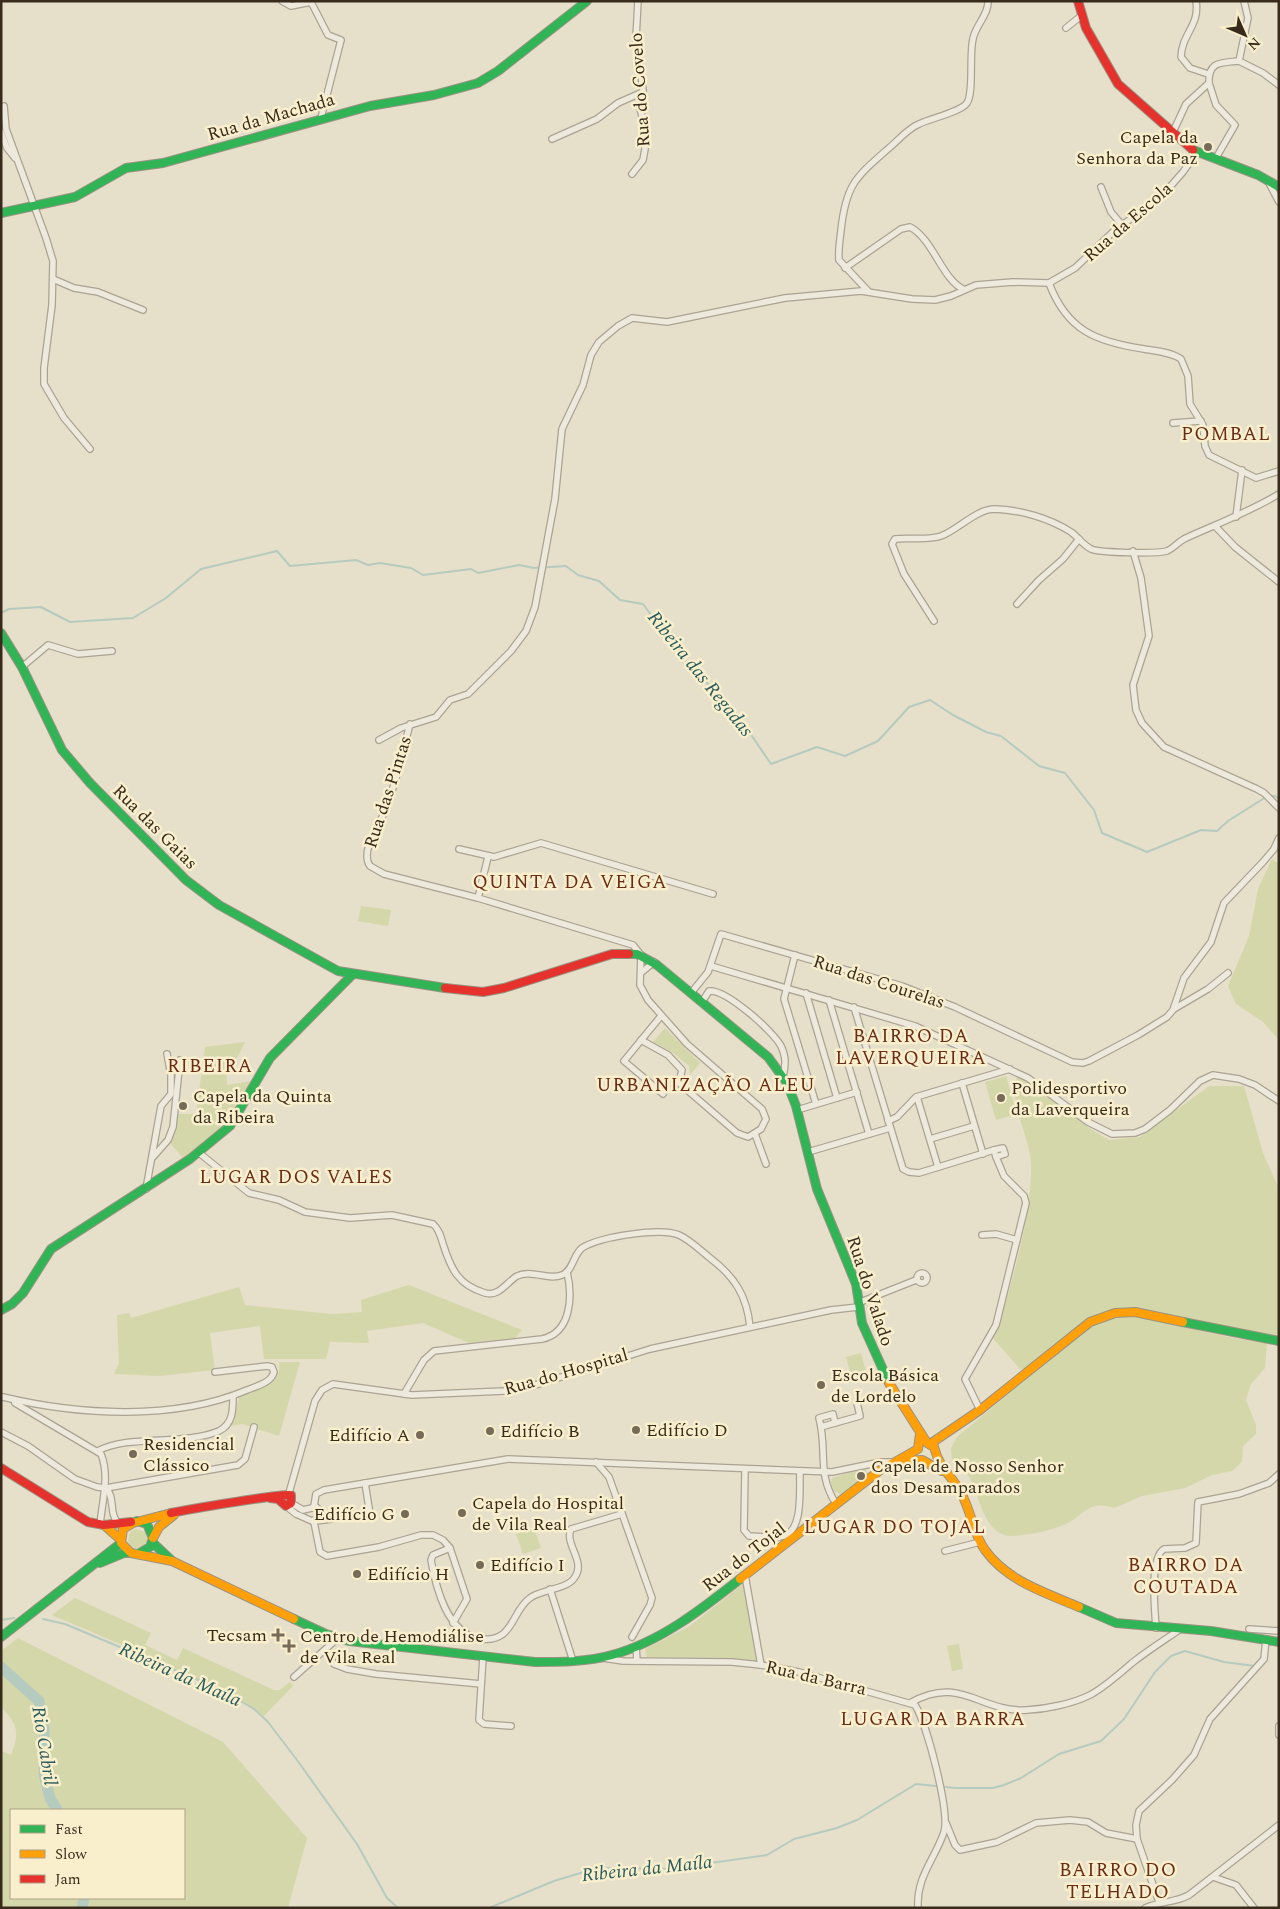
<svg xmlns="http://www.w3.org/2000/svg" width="1280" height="1909" viewBox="0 0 1280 1909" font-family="Spectral,serif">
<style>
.green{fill:#d4d7aa;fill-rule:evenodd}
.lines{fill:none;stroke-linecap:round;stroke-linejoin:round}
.stream{stroke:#b6cbbf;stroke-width:2}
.river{stroke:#b6cbbf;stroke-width:11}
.street-casing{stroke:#aba393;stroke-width:8}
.fast-casing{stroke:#9a9383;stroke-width:10}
.slow-casing{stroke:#9a9383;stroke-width:10}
.jam-casing{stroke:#9a9383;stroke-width:10}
.street{stroke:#ede9dc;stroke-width:5.5}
.fast{stroke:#30b455;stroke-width:8}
.slow{stroke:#ff9f0a;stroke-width:8}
.jam{stroke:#e5322d;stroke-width:8}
.poi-dot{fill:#766a58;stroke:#f9efcd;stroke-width:2}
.labels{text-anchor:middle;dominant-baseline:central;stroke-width:5;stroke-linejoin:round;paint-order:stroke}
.street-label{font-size:18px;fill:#392b1b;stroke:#f9efcd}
.poi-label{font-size:18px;fill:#392b1b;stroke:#f9efcd;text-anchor:start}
.neighbourhood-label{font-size:19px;letter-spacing:1px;fill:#6a2c16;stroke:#f9efcd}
.water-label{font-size:19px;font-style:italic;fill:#285b5b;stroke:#f9efcd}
</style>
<rect width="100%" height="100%" fill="#e6dfc9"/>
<!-- green -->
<g class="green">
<polygon points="1272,859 1279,864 1279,1040 1263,1022 1236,1004 1228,986 1249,936 1258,889"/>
<polygon points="361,906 391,910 388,926 358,921"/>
<polygon points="665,1028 700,1063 690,1075 689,1066 672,1052 653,1042"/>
<polygon points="245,1042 238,1056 226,1068 227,1085 252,1081 228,1123 184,1159 170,1143 175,1133 178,1114 196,1114 205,1047"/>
<polygon points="1006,1076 1017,1114 996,1120 985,1082"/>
<path d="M1017 1077H1024L1089 1128 1109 1140 1140 1137 1209 1086H1244L1263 1153 1279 1189V1335L1229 1329 1143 1309 1122 1308 1099 1313 1026 1369H1020L991 1336C1010 1305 1037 1191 1030 1155 1026 1131 1009 1100 1017 1077Z"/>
<polygon points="409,1285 522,1330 515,1338 469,1343 423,1323 367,1331 369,1343 330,1342 326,1359 264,1359 260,1326 210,1333 215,1370 159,1376 114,1374 119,1363 117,1315 129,1313 131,1318 239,1287 245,1305 332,1314 362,1312 361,1300"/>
<path d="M1131 1315 1238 1339 1267 1342 1265 1368 1251 1384 1246 1400 1256 1425V1434L1243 1446 1242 1462 1232 1471 1212 1475 1185 1488 1142 1496 1114 1508C1088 1499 1086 1515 1064 1525 1049 1531 1028 1535 1012 1536 982 1536 980 1491 967 1474 964 1469 957 1466 952 1462L951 1448 957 1437 1087 1329 1109 1318Z"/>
<polygon points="861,1353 868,1379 853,1383 846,1357"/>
<path d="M279 1362H300L279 1436 242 1424 231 1426 239 1398C256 1387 282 1389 279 1362Z"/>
<polygon points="865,1468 869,1476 842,1495 834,1491 831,1482 832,1478"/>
<polygon points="534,1528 541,1548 523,1554 516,1534"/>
<path d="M136 1529 145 1532 148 1538 144 1547C137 1550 131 1548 128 1541L130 1532Z"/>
<polygon points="744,1583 757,1662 731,1658 647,1657 645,1649 690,1626"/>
<polygon points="75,1598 151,1633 145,1645 177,1660 183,1648 274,1690 280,1690 290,1682 293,1686 263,1717 244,1702 222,1690 149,1660 122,1645 52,1615"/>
<path d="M18 1638 223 1742 307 1838 288 1908H1V1751L11 1755C20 1732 18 1724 1 1707V1651ZM11 1810H184V1898H11Z"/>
<polygon points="959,1644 963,1669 952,1671 947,1646"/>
</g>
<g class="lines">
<!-- stream -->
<g class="stream">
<polyline points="1,613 9,609 41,607 70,622 133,618 166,598 201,569 277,551 290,566 356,560 368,565 380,563 411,568 423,575 471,569 478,573 519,565 534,568 566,566 578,575 599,581 620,600 643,604 681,656 737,714 771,764 817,747 845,756 878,741 909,707 930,700 953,715 986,732 1001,736 1039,766 1065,773 1094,810 1102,833 1147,852 1201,830 1217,831 1228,821 1266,797"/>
<polyline points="1270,796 1275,796 1279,799"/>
<polyline points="43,1619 65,1624 222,1690 254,1709 268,1722 297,1760 357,1844 387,1898 398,1908"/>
<polyline points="1,1620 14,1618"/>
<polyline points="489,1908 554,1881 587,1871 601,1868 668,1869 767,1855 794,1839 837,1828 857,1820 916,1784 955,1788 993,1788 1004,1785 1021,1778 1059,1754 1101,1741 1124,1719 1155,1672 1171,1656 1185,1651 1224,1662 1255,1666"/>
</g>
<!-- river -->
<g class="river">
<polyline points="1,1667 39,1701 44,1730 44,1774 50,1798 57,1810"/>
<polyline points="82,1908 84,1898"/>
</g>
<defs>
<g id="street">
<polyline points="282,1 291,6 311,2 328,35 341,40 321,118"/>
<path d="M1196 1C1200 26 1182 33 1181 57L1190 68 1208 74"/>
<polyline points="1066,28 1081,16"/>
<polyline points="1239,61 1248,18 1244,1"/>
<polyline points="1239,61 1263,73 1279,85"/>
<polyline points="1209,83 1216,105 1235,125 1216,158"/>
<polyline points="4,106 6,129 46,238 53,261 52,305 44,368 44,384 64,418 90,449"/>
<polyline points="1,132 7,148 15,158"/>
<path d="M1173 132 1186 104 1209 83C1208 61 1221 63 1239 61"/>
<polyline points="552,139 597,119 618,103 643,92"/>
<polyline points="632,174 643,160 645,149 645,128 640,108 643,90 636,38 638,1"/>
<polyline points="1269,183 1279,202"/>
<polyline points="1101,187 1111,212 1122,225"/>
<path d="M845 268 901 229 910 227C933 239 942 279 963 289"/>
<polyline points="53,279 74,288 98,292 143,310"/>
<path d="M1049 283C1067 331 1097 342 1144 349 1156 351 1171 352 1181 359L1188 376 1190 404 1203 425 1205 446 1209 455 1256 478 1279 471"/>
<path d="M868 291 839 260C838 250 840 240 841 230 846 184 856 177 889 148 899 140 907 129 919 124 931 118 961 112 967 103 974 93 969 55 973 39 975 26 989 14 988 1"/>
<polyline points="1173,423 1201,421"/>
<polyline points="1236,517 1242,470"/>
<polyline points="1215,526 1235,547 1279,582"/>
<polyline points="1133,551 1141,578 1149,636 1133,685 1136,710 1142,723 1164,747 1257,789 1264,793 1279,808"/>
<polyline points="1017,604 1039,580 1063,559 1079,539"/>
<path d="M934 621 904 574 892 544 895 539C910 537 926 541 941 536 958 530 976 509 995 509 1021 510 1049 518 1071 532 1078 537 1083 545 1091 549 1101 553 1157 554 1167 551 1174 548 1179 541 1186 538 1217 524 1249 512 1279 494"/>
<polyline points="22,667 48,645 78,654 112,651"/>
<path d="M410 724C402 754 396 785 384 813 378 827 360 852 370 866L384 874 478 898 633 945 641 955 640 985 648 1000 687 1044 762 1109 766 1119 761 1129 748 1137 737 1133 679 1083 682 1070 668 1055 641 1040"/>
<polyline points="379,740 401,728 436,717 450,700 468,694 511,651 526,631 535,607 555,499 562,429 583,385 591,355 599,342 618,326 632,318 667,322 785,298 861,291 912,299 935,300 951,296 976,285 1013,282 1049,283 1075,268 1114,231 1161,197 1183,172 1197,152"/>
<polyline points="459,849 494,857 541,843 713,894"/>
<polyline points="478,898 488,857"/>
<polyline points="795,955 784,999 816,1104"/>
<polyline points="711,966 915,1026 1028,1078 1088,1122 1112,1134 1135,1133 1145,1129 1170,1110 1200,1081 1213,1075 1239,1079 1255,1085 1279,1101"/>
<polyline points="642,972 654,962"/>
<polyline points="691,993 708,972 721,934 902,986 955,1007 1072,1062 1083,1063 1089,1061 1138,1035 1167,1017 1173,1010 1184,978 1211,942 1224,903 1263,862 1274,849 1279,838"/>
<polyline points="806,993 837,1098"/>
<polyline points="829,1000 869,1134"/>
<path d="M702 1002 709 991C726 989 773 1031 781 1046 786 1057 786 1064 783 1076"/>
<polyline points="854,1007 903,1169 909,1172 919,1173 994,1150"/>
<polyline points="1174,1009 1208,989 1228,973"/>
<polyline points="661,1016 624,1061 663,1094"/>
<polyline points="962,1083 983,1154"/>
<polyline points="917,1097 938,1167"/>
<polyline points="797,1110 857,1092"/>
<polyline points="888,1121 897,1117 916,1097 1010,1069"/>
<polyline points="755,1134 766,1164"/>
<polyline points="930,1139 974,1126"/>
<polygon points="1003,1148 1005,1154 996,1157 994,1150"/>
<path d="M198 1152 249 1193 279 1200 305 1212 350 1218 392 1215 433 1224C439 1229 441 1237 443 1244 451 1269 458 1285 485 1293 499 1297 507 1282 517 1276 532 1269 549 1281 562 1275 573 1271 573 1255 582 1248 599 1237 660 1227 679 1235 690 1240 700 1250 710 1258 735 1277 747 1296 750 1327"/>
<polyline points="808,1152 890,1128"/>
<polyline points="153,1157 168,1140 173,1127 180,1060"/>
<polyline points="146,1189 161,1106 171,1094 171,1075 167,1054"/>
<polyline points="982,1235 996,1234 1017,1240"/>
<circle cx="922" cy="1278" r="5"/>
<polyline points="858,1303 916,1280"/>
<path d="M404 1394 424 1360 434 1351 542 1339C571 1333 573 1297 567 1272"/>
<path d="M3 1397C78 1415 174 1421 247 1390 257 1386 271 1383 274 1372L272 1367 267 1366 215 1372"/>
<path d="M15 1403 101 1454C110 1476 102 1502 100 1525"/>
<polyline points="980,1410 965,1379 996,1325 1026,1203 1024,1196 1004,1176 996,1157"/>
<polyline points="835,1423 860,1416 857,1403"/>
<path d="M821 1427 835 1423 833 1414 819 1418C828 1452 816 1472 836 1504"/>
<polyline points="1,1432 28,1446 75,1479 97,1487 106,1488 238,1465 245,1459 254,1427"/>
<path d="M98 1451C128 1434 183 1446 219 1431 233 1424 233 1410 233 1396"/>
<polyline points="596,1462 609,1477 652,1598 650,1605 632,1637"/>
<path d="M745 1469 744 1530 749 1536C758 1536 774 1539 784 1536 804 1529 799 1488 800 1471"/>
<path d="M106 1488C116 1498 108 1514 119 1524"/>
<polyline points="289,1493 315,1401 322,1390 333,1384 412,1395 504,1391 539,1384 650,1349 831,1310 858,1307"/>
<polyline points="286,1506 296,1514 312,1521 320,1517 320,1510 316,1507 303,1510 291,1503"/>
<polyline points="314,1506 316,1494 324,1490 508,1459 832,1472 881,1462 895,1462"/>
<polyline points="316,1521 370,1514 365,1483"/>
<polyline points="314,1522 320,1552 327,1556 379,1547 421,1535 433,1535 443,1540 450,1548 467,1599 453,1623"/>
<path d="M450 1548 433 1555 431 1560C436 1588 447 1634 481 1639 488 1640 496 1639 503 1634 515 1624 517 1607 530 1598 542 1589 567 1590 575 1577 586 1561 564 1544 571 1529L622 1514"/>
<polyline points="945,1551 980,1542"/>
<polyline points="745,1575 761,1665"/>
<polyline points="550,1589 573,1661"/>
<path d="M1156 1628C1155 1611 1149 1558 1164 1549L1185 1548 1196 1543 1198 1502 1239 1494 1269 1483 1279 1474"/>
<polyline points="1249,1629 1279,1631"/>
<polyline points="636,1646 637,1661"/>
<polyline points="325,1650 334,1664 347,1669 376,1674 481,1684"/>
<polyline points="483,1657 479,1720 484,1724 511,1726"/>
<path d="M603 1658 623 1661 732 1662 761 1665 799 1672 915 1705C927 1724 950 1812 944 1832 935 1859 916 1877 918 1908"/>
<polyline points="294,1677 338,1638"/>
<path d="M910 1703C961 1674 980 1713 1027 1710 1046 1709 1072 1704 1090 1695 1105 1687 1119 1674 1132 1663 1147 1651 1163 1641 1179 1630"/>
<polyline points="1279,1726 1279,1735"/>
<polyline points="946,1823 955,1845 960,1850 997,1842 1036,1823 1070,1820 1088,1822 1106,1833 1137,1839"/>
<polyline points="1213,1877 1236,1885 1254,1908"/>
<polyline points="1159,1902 1137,1839 1136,1825 1139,1811 1172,1780 1194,1755 1210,1719 1264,1659 1266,1639"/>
<path d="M1145 1908C1159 1901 1175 1903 1189 1895L1279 1825"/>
</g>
<g id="fast">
<polyline points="1193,150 1258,175 1279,187"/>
<polyline points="1,213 75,197 126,168 163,163 370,106 434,95 478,83 498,71 587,1"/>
<polyline points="1,633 22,667 62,750 90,783 186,880 219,905 338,971 445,988"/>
<polyline points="629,954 637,954 657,965 768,1057 787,1083 796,1106 817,1189 856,1284 862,1323 889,1383"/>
<polyline points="1,1310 12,1304 23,1293 51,1249 190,1159 230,1126 270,1058 352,975"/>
<polyline points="1183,1322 1279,1341"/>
<polyline points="137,1521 147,1524 153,1538 150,1547 138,1554"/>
<polyline points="153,1543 171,1560"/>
<polyline points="100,1563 124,1553 131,1553"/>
<polyline points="1079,1607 1116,1623 1211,1631 1279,1642"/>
<path d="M294 1619 326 1634 349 1641 535 1662C560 1662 587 1662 612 1655 660 1642 702 1609 740 1579"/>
<polyline points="1,1637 121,1543"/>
</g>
<g id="slow">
<path d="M889 1383 927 1443 934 1447C940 1470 951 1474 961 1493 971 1510 973 1534 985 1550 1007 1581 1046 1593 1079 1607"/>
<polyline points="930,1444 980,1410 1090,1322 1115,1313 1135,1312 1183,1322"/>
<polyline points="902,1461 922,1460 942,1471"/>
<polyline points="171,1513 133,1523 123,1529 121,1543 131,1553 172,1561 294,1619"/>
<polyline points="104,1525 121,1540"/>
<polyline points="153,1538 159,1527 174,1515"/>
<polyline points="740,1579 879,1471 918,1449 920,1434"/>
</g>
<g id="jam">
<polyline points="1078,1 1086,28 1118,84 1193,150"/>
<polyline points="445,988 483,992 504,988 612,954 629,954"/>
<polyline points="1,1468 88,1522 104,1525 131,1522"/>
<path d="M171 1513C185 1510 285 1493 291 1495V1503L286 1506 278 1499 270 1498"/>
</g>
</defs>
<!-- street casing -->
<use href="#street" class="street-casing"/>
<!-- fast casing -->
<use href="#fast" class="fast-casing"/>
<!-- slow casing -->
<use href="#slow" class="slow-casing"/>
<!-- jam casing -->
<use href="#jam" class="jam-casing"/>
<!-- street -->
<use href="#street" class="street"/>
<!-- fast -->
<use href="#fast" class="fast"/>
<!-- slow -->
<use href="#slow" class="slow"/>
<!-- jam -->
<use href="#jam" class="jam"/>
</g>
<!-- markers -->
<g class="poi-dot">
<circle cx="1208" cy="147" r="5"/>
<circle cx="1001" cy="1098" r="5"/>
<circle cx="183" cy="1106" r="5"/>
<circle cx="821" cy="1385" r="5"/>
<circle cx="636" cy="1430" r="5"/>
<circle cx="490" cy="1431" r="5"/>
<circle cx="420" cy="1435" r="5"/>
<circle cx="133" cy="1454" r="5"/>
<circle cx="861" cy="1476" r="5"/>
<circle cx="462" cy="1513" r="5"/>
<circle cx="405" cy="1514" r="5"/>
<circle cx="480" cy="1565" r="5"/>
<circle cx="357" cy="1574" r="5"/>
<path d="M275.5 1627.5h5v5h5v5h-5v5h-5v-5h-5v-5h5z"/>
<path d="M286.5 1638.5h5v5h5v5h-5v5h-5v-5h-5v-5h5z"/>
</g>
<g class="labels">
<!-- street labels -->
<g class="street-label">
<text transform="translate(640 90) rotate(-94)">Rua do Covelo</text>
<text transform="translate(271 117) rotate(-16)">Rua da Machada</text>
<text transform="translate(1128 222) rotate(-41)">Rua da Escola</text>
<text transform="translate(388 792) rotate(-72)">Rua das Pintas</text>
<text transform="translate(155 827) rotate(45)">Rua das Gaias</text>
<text transform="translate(879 982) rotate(18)">Rua das Courelas</text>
<text transform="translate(870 1291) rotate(72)">Rua do Valado</text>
<text transform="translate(566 1372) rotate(-16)">Rua do Hospital</text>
<text transform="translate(744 1557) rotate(-38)">Rua do Tojal</text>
<text transform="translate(816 1678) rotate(13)">Rua da Barra</text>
</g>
<!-- poi labels -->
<g class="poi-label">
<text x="1198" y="137" text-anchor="end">Capela da<tspan x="1198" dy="21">Senhora da Paz</tspan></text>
<text x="1011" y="1088">Polidesportivo<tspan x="1011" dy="21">da Laverqueira</tspan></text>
<text x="193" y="1096">Capela da Quinta<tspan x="193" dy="21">da Ribeira</tspan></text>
<text x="831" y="1375">Escola Básica<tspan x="831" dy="21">de Lordelo</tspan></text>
<text x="646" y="1430">Edifício D</text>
<text x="500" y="1431">Edifício B</text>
<text x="410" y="1435" text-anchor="end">Edifício A</text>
<text x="143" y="1444">Residencial<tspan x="143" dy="21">Clássico</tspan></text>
<text x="871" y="1466">Capela de Nosso Senhor<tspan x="871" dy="21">dos Desamparados</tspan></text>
<text x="472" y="1503">Capela do Hospital<tspan x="472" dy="21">de Vila Real</tspan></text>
<text x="395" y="1514" text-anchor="end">Edifício G</text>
<text x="490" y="1565">Edifício I</text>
<text x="367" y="1574">Edifício H</text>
<text x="267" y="1635" text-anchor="end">Tecsam</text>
<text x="300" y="1636">Centro de Hemodiálise<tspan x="300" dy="21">de Vila Real</tspan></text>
</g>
<!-- neighbourhood labels -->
<g class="neighbourhood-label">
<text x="1226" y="434">POMBAL</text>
<text x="570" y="882">QUINTA DA VEIGA</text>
<text x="911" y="1036">BAIRRO DA<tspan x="911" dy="22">LAVERQUEIRA</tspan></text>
<text x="210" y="1066">RIBEIRA</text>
<text x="706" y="1085">URBANIZAÇÃO ALEU</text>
<text x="296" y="1177">LUGAR DOS VALES</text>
<text x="895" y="1527">LUGAR DO TOJAL</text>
<text x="1186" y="1565">BAIRRO DA<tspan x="1186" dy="22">COUTADA</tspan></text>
<text x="933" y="1719">LUGAR DA BARRA</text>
<text x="1118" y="1870">BAIRRO DO<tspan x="1118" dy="22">TELHADO</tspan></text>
</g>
<!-- water labels -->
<g class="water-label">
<text transform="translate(700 674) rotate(51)">Ribeira das Regadas</text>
<text transform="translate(180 1675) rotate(24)">Ribeira da Maíla</text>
<text transform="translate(44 1746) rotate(81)">Rio Cabril</text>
<text transform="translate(647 1869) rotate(-6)">Ribeira da Maíla</text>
</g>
</g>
<!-- border -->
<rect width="1280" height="1909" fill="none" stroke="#392b1b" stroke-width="5"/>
<!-- legend -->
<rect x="10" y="1809" width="175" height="90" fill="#f9efcd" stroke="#aca186"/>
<rect x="20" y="1825" width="25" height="8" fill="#30b455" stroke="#aca186"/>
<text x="55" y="1834" font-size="15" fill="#392b1b">Fast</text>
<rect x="20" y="1850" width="25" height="8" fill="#ff9f0a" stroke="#aca186"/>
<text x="55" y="1859" font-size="15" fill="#392b1b">Slow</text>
<rect x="20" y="1875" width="25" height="8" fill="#e5322d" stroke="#aca186"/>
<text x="55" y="1884" font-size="15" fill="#392b1b">Jam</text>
<!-- north arrow -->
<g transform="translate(1245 35) rotate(135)" stroke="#f9efcd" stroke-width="4" paint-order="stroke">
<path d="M0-4L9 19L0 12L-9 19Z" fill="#392b1b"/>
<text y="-8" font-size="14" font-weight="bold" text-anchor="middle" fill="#392b1b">N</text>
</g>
</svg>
